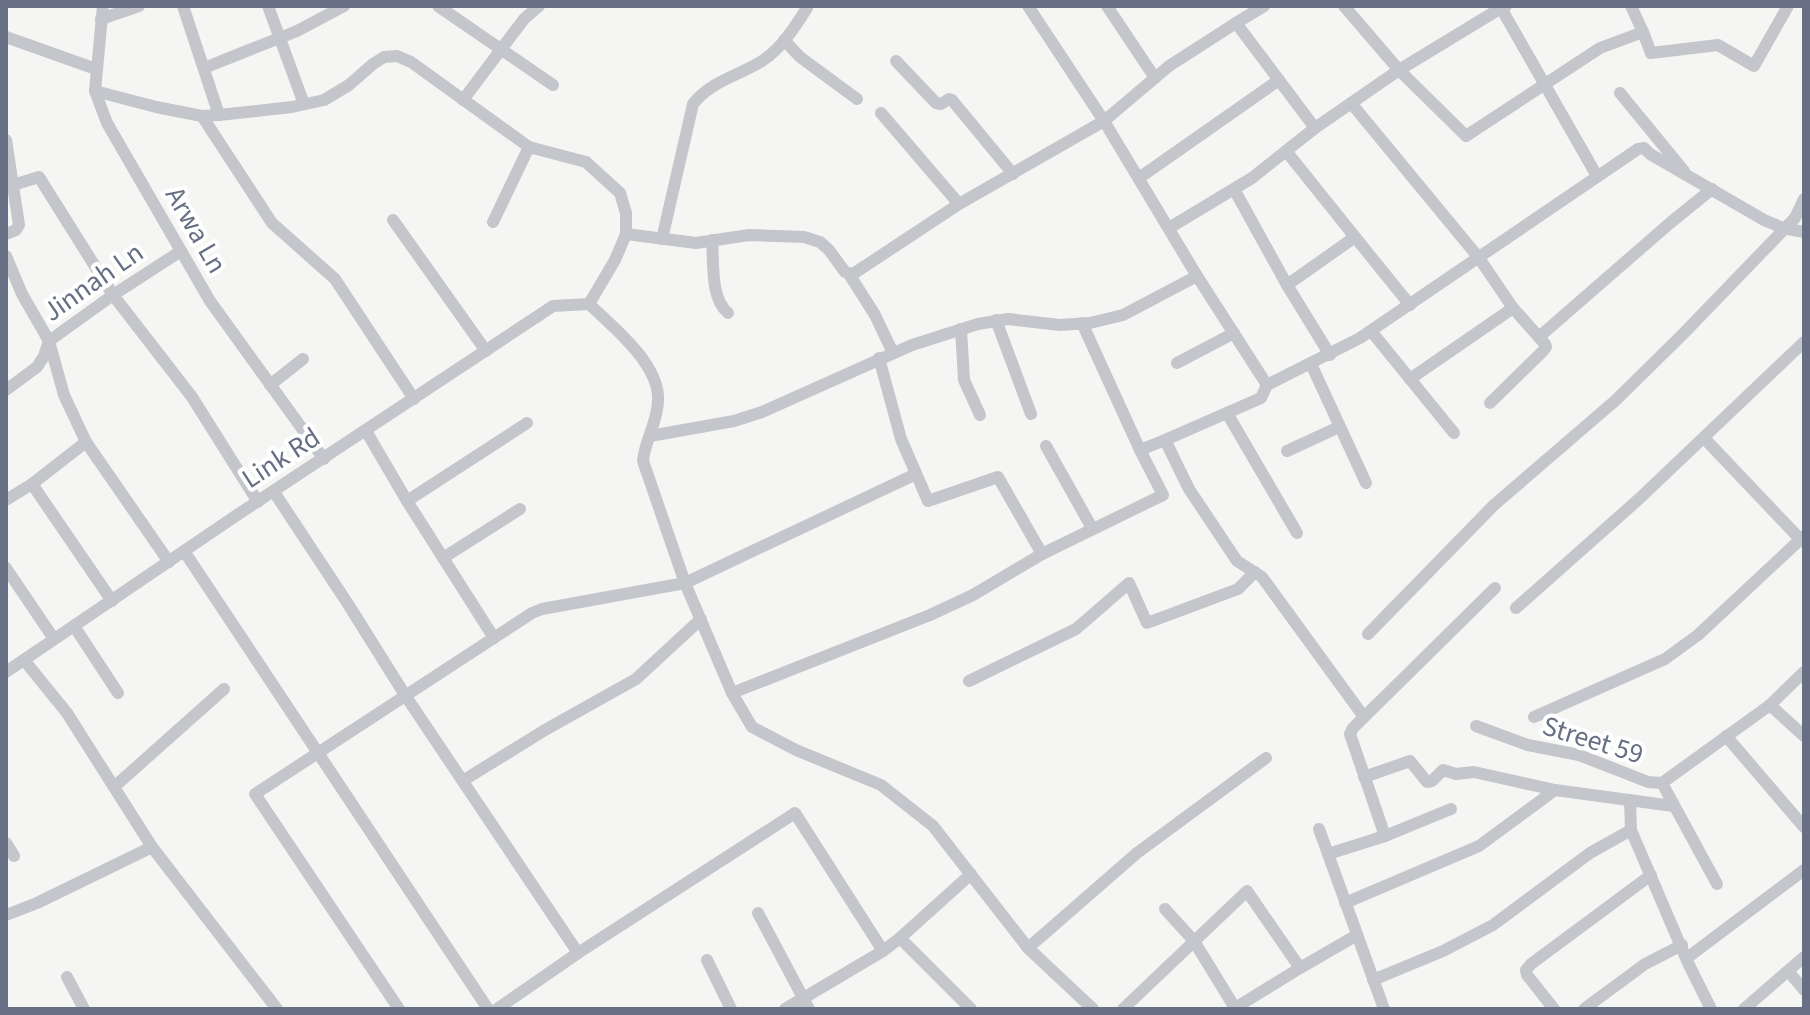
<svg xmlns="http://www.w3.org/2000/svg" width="1810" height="1015" viewBox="0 0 1810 1015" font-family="'Source Sans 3',sans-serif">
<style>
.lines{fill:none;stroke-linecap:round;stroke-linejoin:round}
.street{stroke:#c4c6cb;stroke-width:12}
.labels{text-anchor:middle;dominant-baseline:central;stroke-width:8;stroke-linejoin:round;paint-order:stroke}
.street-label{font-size:28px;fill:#666f83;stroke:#fff}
</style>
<rect width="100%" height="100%" fill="#f5f6f3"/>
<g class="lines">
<!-- street -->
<g class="street">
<polyline points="103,6 95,91 107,123 210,301 324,459"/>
<polyline points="183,6 219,115"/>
<polyline points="268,6 304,104"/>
<polyline points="438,6 553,85"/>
<polyline points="1028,6 1104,121 1197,276 1267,385"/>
<polyline points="1107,6 1155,78"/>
<polyline points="1500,6 1501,8 1399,70 1466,136 1600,48 1643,32 1631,6"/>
<polyline points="1506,6 1501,8 1597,176"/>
<polyline points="101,19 139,6"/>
<polyline points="1236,23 1264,6"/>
<polyline points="1643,32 1651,53 1718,45 1754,66 1788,6"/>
<polyline points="6,37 96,69"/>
<polyline points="784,40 800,57 857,99"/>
<polyline points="896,61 936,103 941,104 949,99 952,100 1013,174"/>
<polyline points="204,68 297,31 344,6"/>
<path d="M95 91 156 107 202 116 219 115 292 107 324 100 349 85 373 64 384 57 397 56 411 62 529 147 586 162 620 193 626 213V234L615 260 589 304C612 326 660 364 658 400 658 421 645 440 643 461L685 583 732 693 752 727 796 750 881 785 933 826 1028 948 1093 1009"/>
<polyline points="1620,93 1684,171"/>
<polyline points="463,100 524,19 539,6"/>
<polyline points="1351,103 1479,258 1513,308 1545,344 1546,347 1543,351 1490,403"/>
<polyline points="881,113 959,204"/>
<polyline points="202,116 272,223 335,279 414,399"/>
<polyline points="6,140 19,225 16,230 6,234"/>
<polyline points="1286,151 1355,237 1287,285"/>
<polyline points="1139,178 1279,80"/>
<polyline points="13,185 39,177 113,295 192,397 258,502"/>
<polyline points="1234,189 1287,285 1330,355"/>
<polyline points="393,220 486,351"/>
<polyline points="493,222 529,147"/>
<polyline points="1169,228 1252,178 1315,128 1399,70 1344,6"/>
<polyline points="626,234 696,243 749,235 804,237 820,242 829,250 845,272 853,274 959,204 1104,121 1169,66 1236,23 1315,128"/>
<polyline points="1355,237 1410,305"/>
<path d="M662 239 693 104C711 81 738 76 762 61 781 49 795 27 807 8"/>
<path d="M712 240C714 263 710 298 728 313"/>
<polyline points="6,256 22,294 49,341 64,395 86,442 169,562"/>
<polyline points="849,274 875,315 893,353"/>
<polyline points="996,320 1031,414"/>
<polyline points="1082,323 1140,450 1165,440 1189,489 1237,561 1262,577 1364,717"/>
<polyline points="961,329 964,380 980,415"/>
<polyline points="1371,331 1454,433"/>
<polyline points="1539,337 1670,223 1712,189"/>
<polyline points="1177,363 1234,333"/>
<polyline points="1311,364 1366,483"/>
<polyline points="1410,379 1513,308"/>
<polyline points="270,385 303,359"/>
<polyline points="6,390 37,367 44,356 49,341 113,295 181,251"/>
<polyline points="1227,413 1297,533"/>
<polyline points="366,431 407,501 494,638"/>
<polyline points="650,436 734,421 762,412 912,345 978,324 1008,319 1060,325 1090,323 1123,315 1197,276"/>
<polyline points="1704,438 1800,539"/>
<polyline points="1165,440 1261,398 1267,385 1360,338 1638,149 1644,148 1650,154 1764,220 1783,228 1804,232"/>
<polyline points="1046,446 1092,528"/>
<polyline points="1287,451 1339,427"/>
<polyline points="32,484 112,601"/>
<polyline points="274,492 348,604 405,695 578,953"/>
<polyline points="6,500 32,484 86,442"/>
<polyline points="407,501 527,423"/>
<polyline points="184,551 488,1009"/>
<polyline points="1042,554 1163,495 1140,450"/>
<polyline points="443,558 520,509"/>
<polyline points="6,568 54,639"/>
<polyline points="1516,608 1640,498 1804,342"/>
<polyline points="74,626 118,693"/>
<polyline points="1368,634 1494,505 1616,400 1684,333 1795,218 1804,199"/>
<polyline points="24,660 67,713 152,847 277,1009"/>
<polyline points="6,672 237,515 553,306 589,304"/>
<polyline points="969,681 1076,629 1129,583 1147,623 1238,589 1255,572"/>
<polyline points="732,693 930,615 973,595 1042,554 998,477 928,501 901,439 879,358"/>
<polyline points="1770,705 1804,736"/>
<polyline points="1534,717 1665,659 1698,635 1804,536"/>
<polyline points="1476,726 1528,745 1579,755 1648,782 1662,783 1770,705 1804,672"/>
<polyline points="1726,736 1804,827"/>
<polyline points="1364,777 1410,761 1427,782 1432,781 1443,770 1456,774 1474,772 1555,790 1673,806"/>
<polyline points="464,780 545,730 636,679 701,619"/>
<polyline points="1662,783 1717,884"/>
<polyline points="114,787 224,689"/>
<polyline points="1630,800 1631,830 1688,963 1711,1009"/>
<polyline points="1319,829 1384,1009"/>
<polyline points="1385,836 1350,734 1353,728 1495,588"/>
<polyline points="6,843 14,856"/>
<polyline points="1328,854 1385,836 1451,809"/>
<polyline points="1345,903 1479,846 1555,790"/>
<polyline points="1165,909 1194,941 1235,1008 1300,968"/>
<polyline points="758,913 809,1009"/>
<polyline points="6,915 37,903 152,847"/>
<polyline points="900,938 971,1009"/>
<polyline points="1028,948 1137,853 1266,758"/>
<polyline points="1687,958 1804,870"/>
<polyline points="707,960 731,1009"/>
<polyline points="1788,971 1804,990"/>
<polyline points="67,977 84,1009"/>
<polyline points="1373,980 1443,951 1493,925 1590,853 1631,830"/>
<polyline points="399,1009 255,794 532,613 542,609 685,583 916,474"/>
<polyline points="497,1009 578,953 795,813 883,951"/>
<polyline points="785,1009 883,951 900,938 971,874"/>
<polyline points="1123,1009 1247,891 1300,968 1357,935"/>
<polyline points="1554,1009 1527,975 1526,970 1531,964 1651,875"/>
<polyline points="1584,1009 1645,964 1682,945"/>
<polyline points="1744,1009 1804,957"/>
</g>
</g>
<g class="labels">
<!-- street labels -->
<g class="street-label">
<text transform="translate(196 230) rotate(60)">Arwa Ln</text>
<text transform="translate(93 282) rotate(-35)">Jinnah Ln</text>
<text transform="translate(281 458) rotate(-33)">Link Rd</text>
<text transform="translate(1593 740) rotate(17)">Street 59</text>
</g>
</g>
<!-- border -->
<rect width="1810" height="1015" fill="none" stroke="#666f83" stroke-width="16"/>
</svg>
